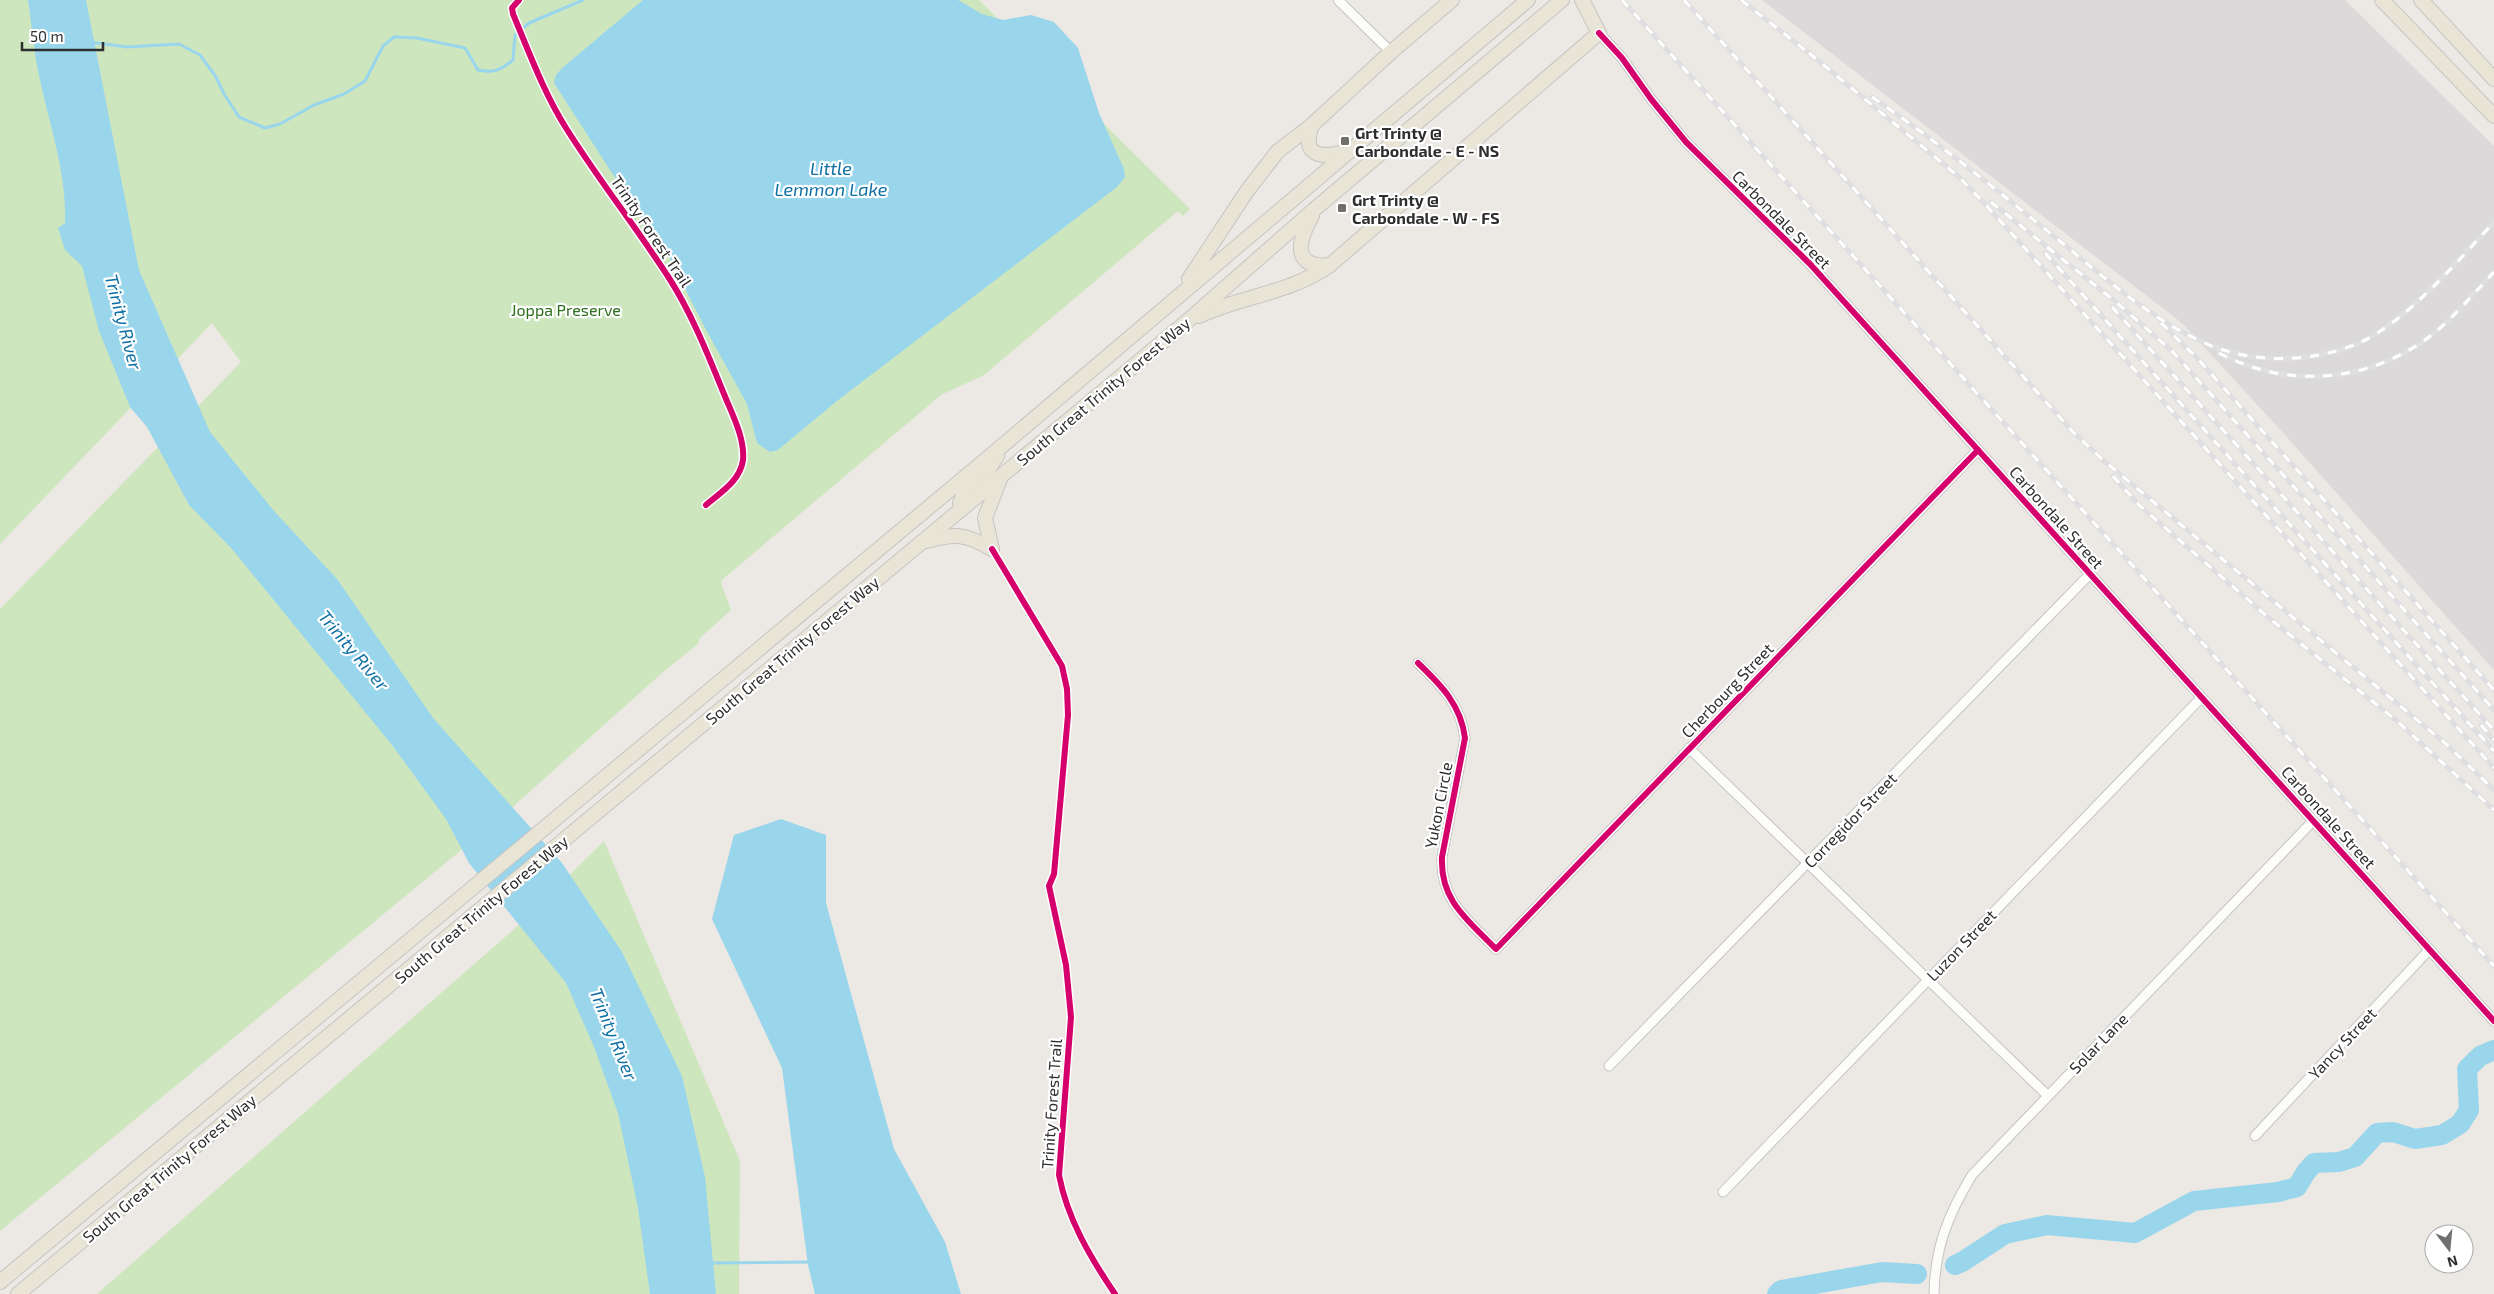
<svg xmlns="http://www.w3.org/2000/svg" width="2494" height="1294" viewBox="0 0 2494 1294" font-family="'Exo 2',sans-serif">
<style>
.industrial{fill:#dcd9db}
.green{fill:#cee6be}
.water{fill:#99d6ec}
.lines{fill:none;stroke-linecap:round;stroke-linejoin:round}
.stream{stroke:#99d6ec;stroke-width:3}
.river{stroke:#99d6ec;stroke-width:20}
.street-casing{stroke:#c5c4c5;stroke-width:11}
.primary-casing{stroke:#c6c5c4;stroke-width:16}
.street{stroke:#fcfcfb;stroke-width:9}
.primary{stroke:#e8e4d6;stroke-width:14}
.rail-casing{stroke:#dfdfe1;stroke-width:5}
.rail{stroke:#fff;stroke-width:3;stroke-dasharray:9;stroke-linecap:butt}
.cycleway-casing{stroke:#fff;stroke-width:9}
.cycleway{stroke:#d6006c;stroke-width:6}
.poi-dot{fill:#706f6e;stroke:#fff;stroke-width:2}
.labels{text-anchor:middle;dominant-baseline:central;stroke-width:4.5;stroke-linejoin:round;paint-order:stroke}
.poi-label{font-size:16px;font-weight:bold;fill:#2e2e2e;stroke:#fff;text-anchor:start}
.street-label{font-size:16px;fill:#2e2e2e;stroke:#fff}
.park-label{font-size:16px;fill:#2c6e1b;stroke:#fff}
.water-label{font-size:18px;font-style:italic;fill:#0d6fa3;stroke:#fff}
</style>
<rect width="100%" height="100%" fill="#ece8e4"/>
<!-- industrial -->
<polygon class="industrial" points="1762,0 2345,0 2494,146 2494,670 2286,436 2182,323"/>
<!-- green -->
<g class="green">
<polygon points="0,0 979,0 1190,209 1183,216 1178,211 984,375 941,395 723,579 721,583 731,610 700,638 698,644 662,673 506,813 0,1231 0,609 241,362 212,323 0,544"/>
<polygon points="604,841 740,1161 739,1294 97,1294 521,923"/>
</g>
<!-- water -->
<g class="water">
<path d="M28 0H86L139 270 210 432 274 511 337 579 433 718 562 863 622 952 682 1076 705 1177 716 1294H650L638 1208 618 1113 594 1047 566 983 469 863 446 819 392 745 232 549 189 505 147 427 130 407 99 331 82 266 65 250 58 228 65 223C67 174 50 127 40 80 34 54 32 26 28 0Z"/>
<polygon points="643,0 958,0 982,14 1003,20 1031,15 1054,22 1078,48 1099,113 1124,169 1125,177 1117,187 837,401 778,450 770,452 757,443 747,404 704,326 666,251 610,170 554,83 556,75 562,68"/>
<polygon points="781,819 826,835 826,903 894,1149 945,1242 961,1294 815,1294 808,1265 782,1068 712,919 734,835"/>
</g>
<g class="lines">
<!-- stream -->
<g class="stream">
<path d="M90 42 127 47 179 44 200 55 216 77 224 94 239 117 265 128 280 124 314 105 344 94 365 81 383 46 394 37 417 38 465 48 478 70C493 73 500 71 513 60L515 35 529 23 583 0"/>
<polyline points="710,1263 811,1262"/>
</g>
<!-- river -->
<g class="river">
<polyline points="1955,1265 1962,1262 2005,1234 2047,1225 2135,1233 2194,1201 2278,1192 2297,1187 2306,1172 2314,1163 2339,1162 2355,1157 2377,1133 2393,1132 2415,1139 2442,1135 2460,1124 2469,1110 2467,1069 2480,1056 2494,1050"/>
<polyline points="1777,1294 1781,1290 1882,1272 1917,1274"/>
</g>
<defs>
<g id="street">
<polyline points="1338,0 1391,52"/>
<polyline points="1599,33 1622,58 1651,99 1686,142 1810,264 2494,1021"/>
<path d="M1418 663C1441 685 1461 705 1465 738L1442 857C1440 901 1468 920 1496 949L1978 450"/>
<polyline points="1689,748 2047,1095"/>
<polyline points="1609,1066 2090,574"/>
<polyline points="2255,1136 2429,950"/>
<polyline points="1723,1192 2201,698"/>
<path d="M1934 1294C1935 1247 1948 1215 1972 1175L2313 821"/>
</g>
<g id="primary">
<polyline points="2382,0 2494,116"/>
<polyline points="2421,0 2494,79"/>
<path d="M1312 125C1301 155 1320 159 1344 152"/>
<path d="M1312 216C1298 240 1291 269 1330 265"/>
<polyline points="1189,279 1247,191 1278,151 1312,125 1391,52 1452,0"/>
<path d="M1199 316C1242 296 1291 293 1330 265L1599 33 1582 0"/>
<polyline points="962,509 960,503 965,492 985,474 997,456"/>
<path d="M927 541C956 533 966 534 992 549"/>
<polyline points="992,549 985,518 1000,479"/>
<polyline points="0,1282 976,468 1528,0"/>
<polyline points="18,1294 1184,324 1316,208 1562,0"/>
</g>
</defs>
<!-- street casing -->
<use href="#street" class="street-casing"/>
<!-- primary casing -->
<use href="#primary" class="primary-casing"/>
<!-- street -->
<use href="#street" class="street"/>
<!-- primary -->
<use href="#primary" class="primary"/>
<defs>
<g id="rail">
<polyline points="1622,0 2494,966"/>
<polyline points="1684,0 2073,432 2104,461 2446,744 2494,790"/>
<polyline points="1741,0 1814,57"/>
<polyline points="1809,53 1958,176 1984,203 2494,768"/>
<path d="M1872 97C1938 142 1999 192 2061 242 2107 280 2152 320 2207 344 2254 364 2312 363 2359 343 2406 322 2458 261 2494 222"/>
<polyline points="1991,202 2116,302 2172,351 2494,710"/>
<polyline points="2045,253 2494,751"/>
<polyline points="2112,307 2492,728"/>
<polyline points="2161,323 2197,358 2494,690"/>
<path d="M2219 353C2287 389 2367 383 2429 337 2453 319 2473 294 2494 272"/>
<polyline points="2113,476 2139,505 2269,618 2397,721 2494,810"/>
<polyline points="2481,725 2494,740"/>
</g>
</defs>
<!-- rail casing -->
<use href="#rail" class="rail-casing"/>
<!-- rail -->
<use href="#rail" class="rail"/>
<defs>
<g id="cycleway">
<path d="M519 0 512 8 513 14C529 52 544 93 566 128 598 179 636 227 669 278 692 314 708 355 724 394 732 414 745 438 743 460 740 481 721 492 706 505"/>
<polyline points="1599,33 1622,58 1651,99 1686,142 1810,264 2494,1021"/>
<path d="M992 549 1062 666 1067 689 1068 715 1054 874 1049 886 1066 965 1071 1017 1059 1175C1067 1218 1090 1257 1115 1294"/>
<path d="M1418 663C1441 685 1461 705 1465 738L1442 857C1440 901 1468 920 1496 949L1978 450"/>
</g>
</defs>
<!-- cycleway casing -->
<use href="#cycleway" class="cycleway-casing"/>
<!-- cycleway -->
<use href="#cycleway" class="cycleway"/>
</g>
<!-- markers -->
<g class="poi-dot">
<rect x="1340" y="136" width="10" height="10" rx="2.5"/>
<rect x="1337" y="203" width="10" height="10" rx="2.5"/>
</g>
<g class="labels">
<!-- poi labels -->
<g class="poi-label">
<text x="1355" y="132">Grt Trinty @<tspan x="1355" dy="18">Carbondale - E - NS</tspan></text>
<text x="1352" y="199">Grt Trinty @<tspan x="1352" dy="18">Carbondale - W - FS</tspan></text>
</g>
<!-- street labels -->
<g class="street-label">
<text transform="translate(1782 219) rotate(45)">Carbondale Street</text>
<text transform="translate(652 231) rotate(56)">Trinity Forest Trail</text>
<text transform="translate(1103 391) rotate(-40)">South Great Trinity Forest Way</text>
<text transform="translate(2057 517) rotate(48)">Carbondale Street</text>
<text transform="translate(792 650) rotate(-40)">South Great Trinity Forest Way</text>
<text transform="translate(1727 690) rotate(-46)">Cherbourg Street</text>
<text transform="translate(1438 805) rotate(-79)">Yukon Circle</text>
<text transform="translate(2329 817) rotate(48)">Carbondale Street</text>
<text transform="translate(1850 820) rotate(-46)">Corregidor Street</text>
<text transform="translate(481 909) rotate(-40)">South Great Trinity Forest Way</text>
<text transform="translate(1961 945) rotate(-46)">Luzon Street</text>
<text transform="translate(2098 1043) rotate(-46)">Solar Lane</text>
<text transform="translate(2342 1043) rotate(-47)">Yancy Street</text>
<text transform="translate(1051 1104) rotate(-86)">Trinity Forest Trail</text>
<text transform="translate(169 1168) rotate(-40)">South Great Trinity Forest Way</text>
</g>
<!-- park labels -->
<g class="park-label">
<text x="566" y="309">Joppa Preserve</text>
</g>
<!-- water labels -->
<g class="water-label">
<text x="831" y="168">Little<tspan x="831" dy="21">Lemmon Lake</tspan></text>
<text transform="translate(124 322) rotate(75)">Trinity River</text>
<text transform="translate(354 650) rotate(50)">Trinity River</text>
<text transform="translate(614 1034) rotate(68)">Trinity River</text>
</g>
</g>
<!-- north arrow -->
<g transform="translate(2449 1249) rotate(164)"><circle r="24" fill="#ffffff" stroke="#ababab"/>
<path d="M0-4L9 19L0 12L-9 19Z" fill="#706f6e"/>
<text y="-8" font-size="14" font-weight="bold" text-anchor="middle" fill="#2e2e2e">N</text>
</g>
<!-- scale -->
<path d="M22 42v8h81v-8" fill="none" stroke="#2e2e2e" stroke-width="2.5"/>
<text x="30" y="42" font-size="15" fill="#2e2e2e" stroke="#ffffff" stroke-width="4" paint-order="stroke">50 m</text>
</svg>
